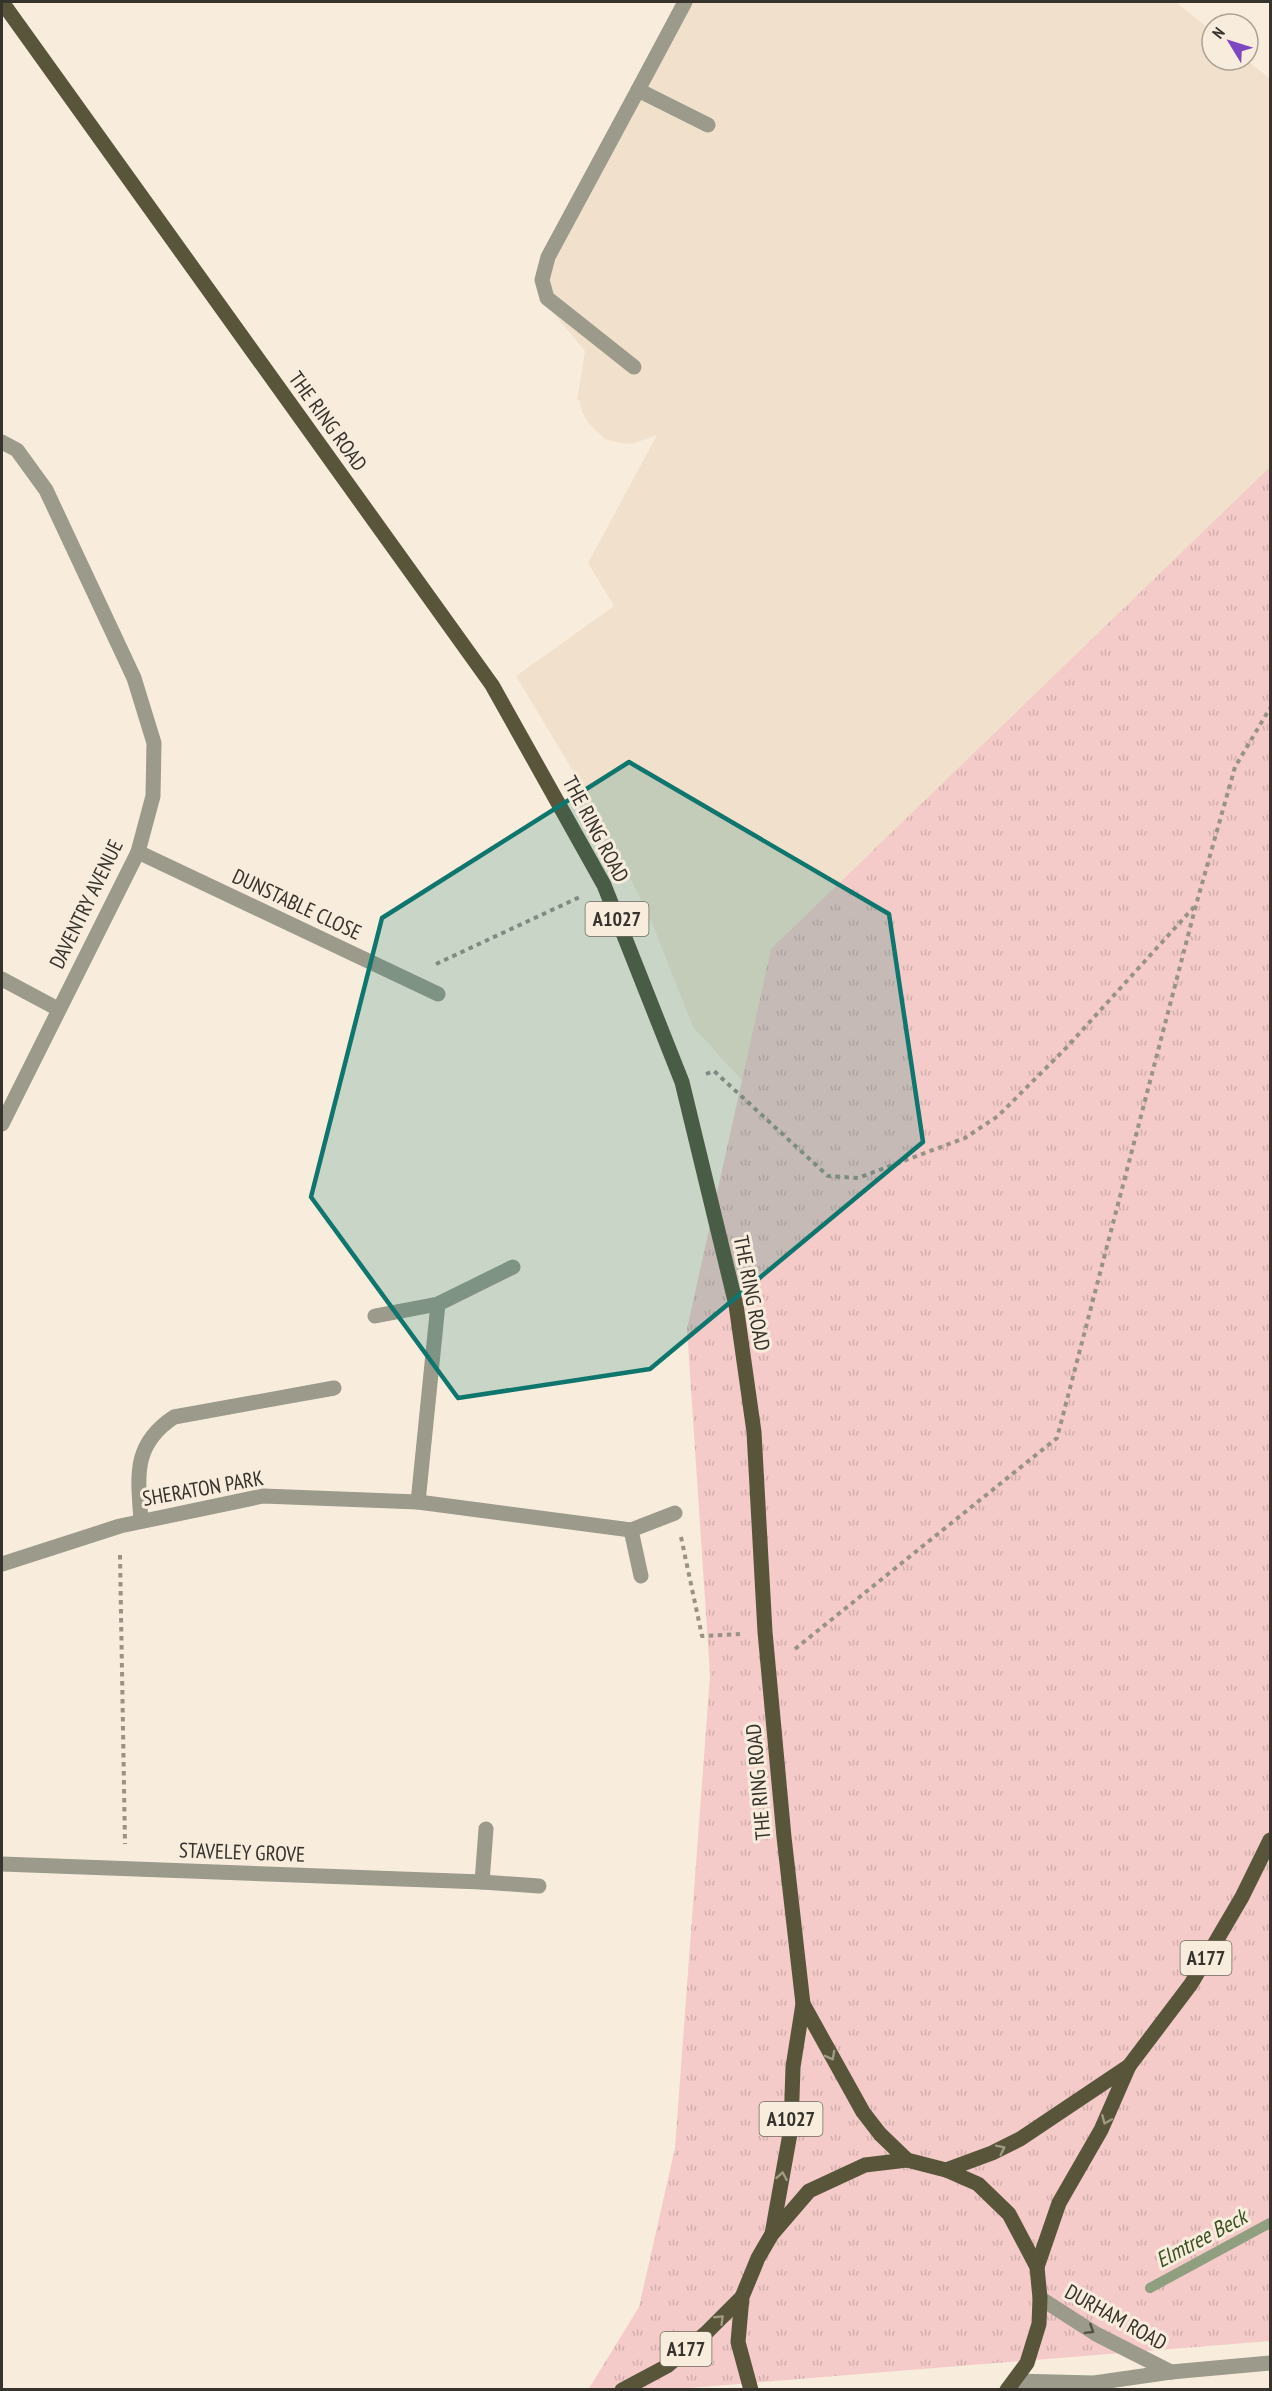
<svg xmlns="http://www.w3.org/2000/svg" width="1272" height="2391" viewBox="0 0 1272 2391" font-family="'PT Sans Narrow',sans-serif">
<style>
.built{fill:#f1e1cc}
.grass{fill:url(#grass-tufts)}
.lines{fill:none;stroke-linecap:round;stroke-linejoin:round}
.stream{stroke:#8f9f80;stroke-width:10}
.path{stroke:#999287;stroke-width:4;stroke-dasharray:4.5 4.5;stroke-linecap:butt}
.service{stroke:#9b9a8b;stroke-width:15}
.minor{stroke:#9b9a8b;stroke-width:15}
.tertiary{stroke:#9b9a8b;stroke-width:15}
.primary{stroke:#58553b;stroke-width:15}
.oneway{stroke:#a09984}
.oneway2{stroke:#545148}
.marked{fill:#0f766e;fill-opacity:0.2;stroke:#0f766e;stroke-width:4.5;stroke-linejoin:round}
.labels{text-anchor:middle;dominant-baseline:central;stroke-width:6;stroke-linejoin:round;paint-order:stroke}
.shield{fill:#f8eddd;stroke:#706a61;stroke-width:1.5}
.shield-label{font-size:20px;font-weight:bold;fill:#36322c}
.street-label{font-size:21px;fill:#36322c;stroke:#f8eddd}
.water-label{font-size:22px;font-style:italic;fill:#3a5122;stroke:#f8eddd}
</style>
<defs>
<pattern id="grass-tufts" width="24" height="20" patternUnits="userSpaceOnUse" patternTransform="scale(1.5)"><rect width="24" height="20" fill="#f4cbc8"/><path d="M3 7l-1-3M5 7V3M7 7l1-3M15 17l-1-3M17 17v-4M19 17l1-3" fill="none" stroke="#d2afac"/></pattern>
</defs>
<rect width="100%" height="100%" fill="#f8eddd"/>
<!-- built -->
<polygon class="built" points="682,2 1176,2 1212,31 1212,60 1247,60 1270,79 1270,741 814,1159 693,1027 653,925 600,816 516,676 614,606 588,563 657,435 632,444 620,443 605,439 589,424 582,412 580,401 577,400 585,351 548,307 541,294 536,273"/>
<!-- grass -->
<polygon class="grass" points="1270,467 1270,2341 676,2389 588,2390 639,2307 675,2148 710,1675 687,1329 771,949"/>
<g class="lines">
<!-- stream -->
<polyline class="stream" points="1150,2288 1270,2223"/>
<!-- path -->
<g class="path">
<polyline points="436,964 582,896"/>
<polyline points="706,1074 714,1071 828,1176 858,1178 965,1138 998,1116 1067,1047 1194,907"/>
<polyline points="681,1537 702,1636 740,1634"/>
<polyline points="120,1555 125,1844"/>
<polyline points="795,1649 1057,1438 1196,905 1235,767 1270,708"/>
</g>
<!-- service -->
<g class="service">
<polyline points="685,2 638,90 708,125"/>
<polyline points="634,367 547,298 542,280 548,257 638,90"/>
<path d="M141 1521C138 1476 132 1445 174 1417L334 1388"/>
</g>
<!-- minor -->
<g class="minor">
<polyline points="2,442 17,450 46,490 134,678 154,743 153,796 138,852 2,1124"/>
<polyline points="138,852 438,994"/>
<polyline points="2,979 58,1009"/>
<polyline points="375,1316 438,1304 513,1267"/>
<polyline points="418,1502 438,1304"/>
<polyline points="631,1530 641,1576"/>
<polyline points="2,1564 120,1526 263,1496 418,1502 631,1530 675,1513"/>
<polyline points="2,1864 482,1882 539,1886"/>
<polyline points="482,1882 486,1829"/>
</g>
<!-- tertiary -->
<g class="tertiary">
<polyline points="1040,2298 1096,2334 1171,2372"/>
<polyline points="1014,2381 1094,2383 1171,2372 1270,2363"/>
</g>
<!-- primary -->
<g class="primary">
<polyline points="2,2 492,685 604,885 682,1082 736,1305 754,1432 765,1632 784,1837 803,2004 793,2067 791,2128 772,2234"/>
<polyline points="803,2004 863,2112 880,2134 907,2160"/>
<polyline points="946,2170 992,2153 1020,2139 1129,2066"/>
<polyline points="1037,2267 1059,2203 1101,2130 1129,2066 1191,1984 1242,1897 1270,1840"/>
<polyline points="622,2390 667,2366 706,2333 742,2297"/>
<polyline points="751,2390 738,2342 742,2297 758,2258 772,2234 809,2191 865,2165 907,2160 946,2170 978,2184 1009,2214 1037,2267 1040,2298 1039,2324 1027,2363 1007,2390"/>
</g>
</g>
<!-- one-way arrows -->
<defs><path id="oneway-chevron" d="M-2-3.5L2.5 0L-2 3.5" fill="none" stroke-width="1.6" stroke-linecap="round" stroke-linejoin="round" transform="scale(1.5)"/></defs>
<g class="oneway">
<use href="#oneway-chevron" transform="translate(831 2056) rotate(62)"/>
<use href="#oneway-chevron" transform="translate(1106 2120) rotate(113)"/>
<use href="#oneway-chevron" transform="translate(1001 2149) rotate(-26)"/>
<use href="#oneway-chevron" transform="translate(782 2176) rotate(-80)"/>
<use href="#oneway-chevron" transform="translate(720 2319) rotate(-44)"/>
</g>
<use class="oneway2" href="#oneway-chevron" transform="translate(1090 2330) rotate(32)"/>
<!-- marked area -->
<path class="marked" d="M629 762 889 914 923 1142 650 1369 458 1398 311 1197 382 918Z"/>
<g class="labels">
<!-- shield labels -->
<g class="shield">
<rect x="585.5" y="902" width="63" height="34" rx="4.5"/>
<rect x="1180.5" y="1941" width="51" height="34" rx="4.5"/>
<rect x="759.5" y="2102" width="63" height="34" rx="4.5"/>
<rect x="660.5" y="2332" width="51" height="34" rx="4.5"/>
</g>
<g class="shield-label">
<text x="617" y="919">A1027</text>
<text x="1206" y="1958">A177</text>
<text x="791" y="2119">A1027</text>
<text x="686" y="2349">A177</text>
</g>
<!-- street labels -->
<g class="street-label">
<text transform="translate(328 421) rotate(54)">THE RING ROAD</text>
<text transform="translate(596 829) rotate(62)">THE RING ROAD</text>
<text transform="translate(86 904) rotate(-64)">DAVENTRY AVENUE</text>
<text transform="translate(297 904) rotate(25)">DUNSTABLE CLOSE</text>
<text transform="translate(752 1293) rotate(79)">THE RING ROAD</text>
<text transform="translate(203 1488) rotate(-10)">SHERATON PARK</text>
<text transform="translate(758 1782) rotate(-95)">THE RING ROAD</text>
<text transform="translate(242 1852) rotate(2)">STAVELEY GROVE</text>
<text transform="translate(1116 2317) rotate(29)">DURHAM ROAD</text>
</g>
<!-- water labels -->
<g class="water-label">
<text transform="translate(1201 2238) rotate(-28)">Elmtree Beck</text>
</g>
</g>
<!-- border -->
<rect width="1272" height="2391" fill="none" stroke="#36322c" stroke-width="6"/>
<!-- north arrow -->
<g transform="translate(1230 42) rotate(308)"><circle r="28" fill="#f8eddd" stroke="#aaa296" stroke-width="1.5"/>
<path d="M0-4.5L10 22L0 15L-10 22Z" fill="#7d48bf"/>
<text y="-9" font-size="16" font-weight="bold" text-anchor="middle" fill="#36322c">N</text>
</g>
</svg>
